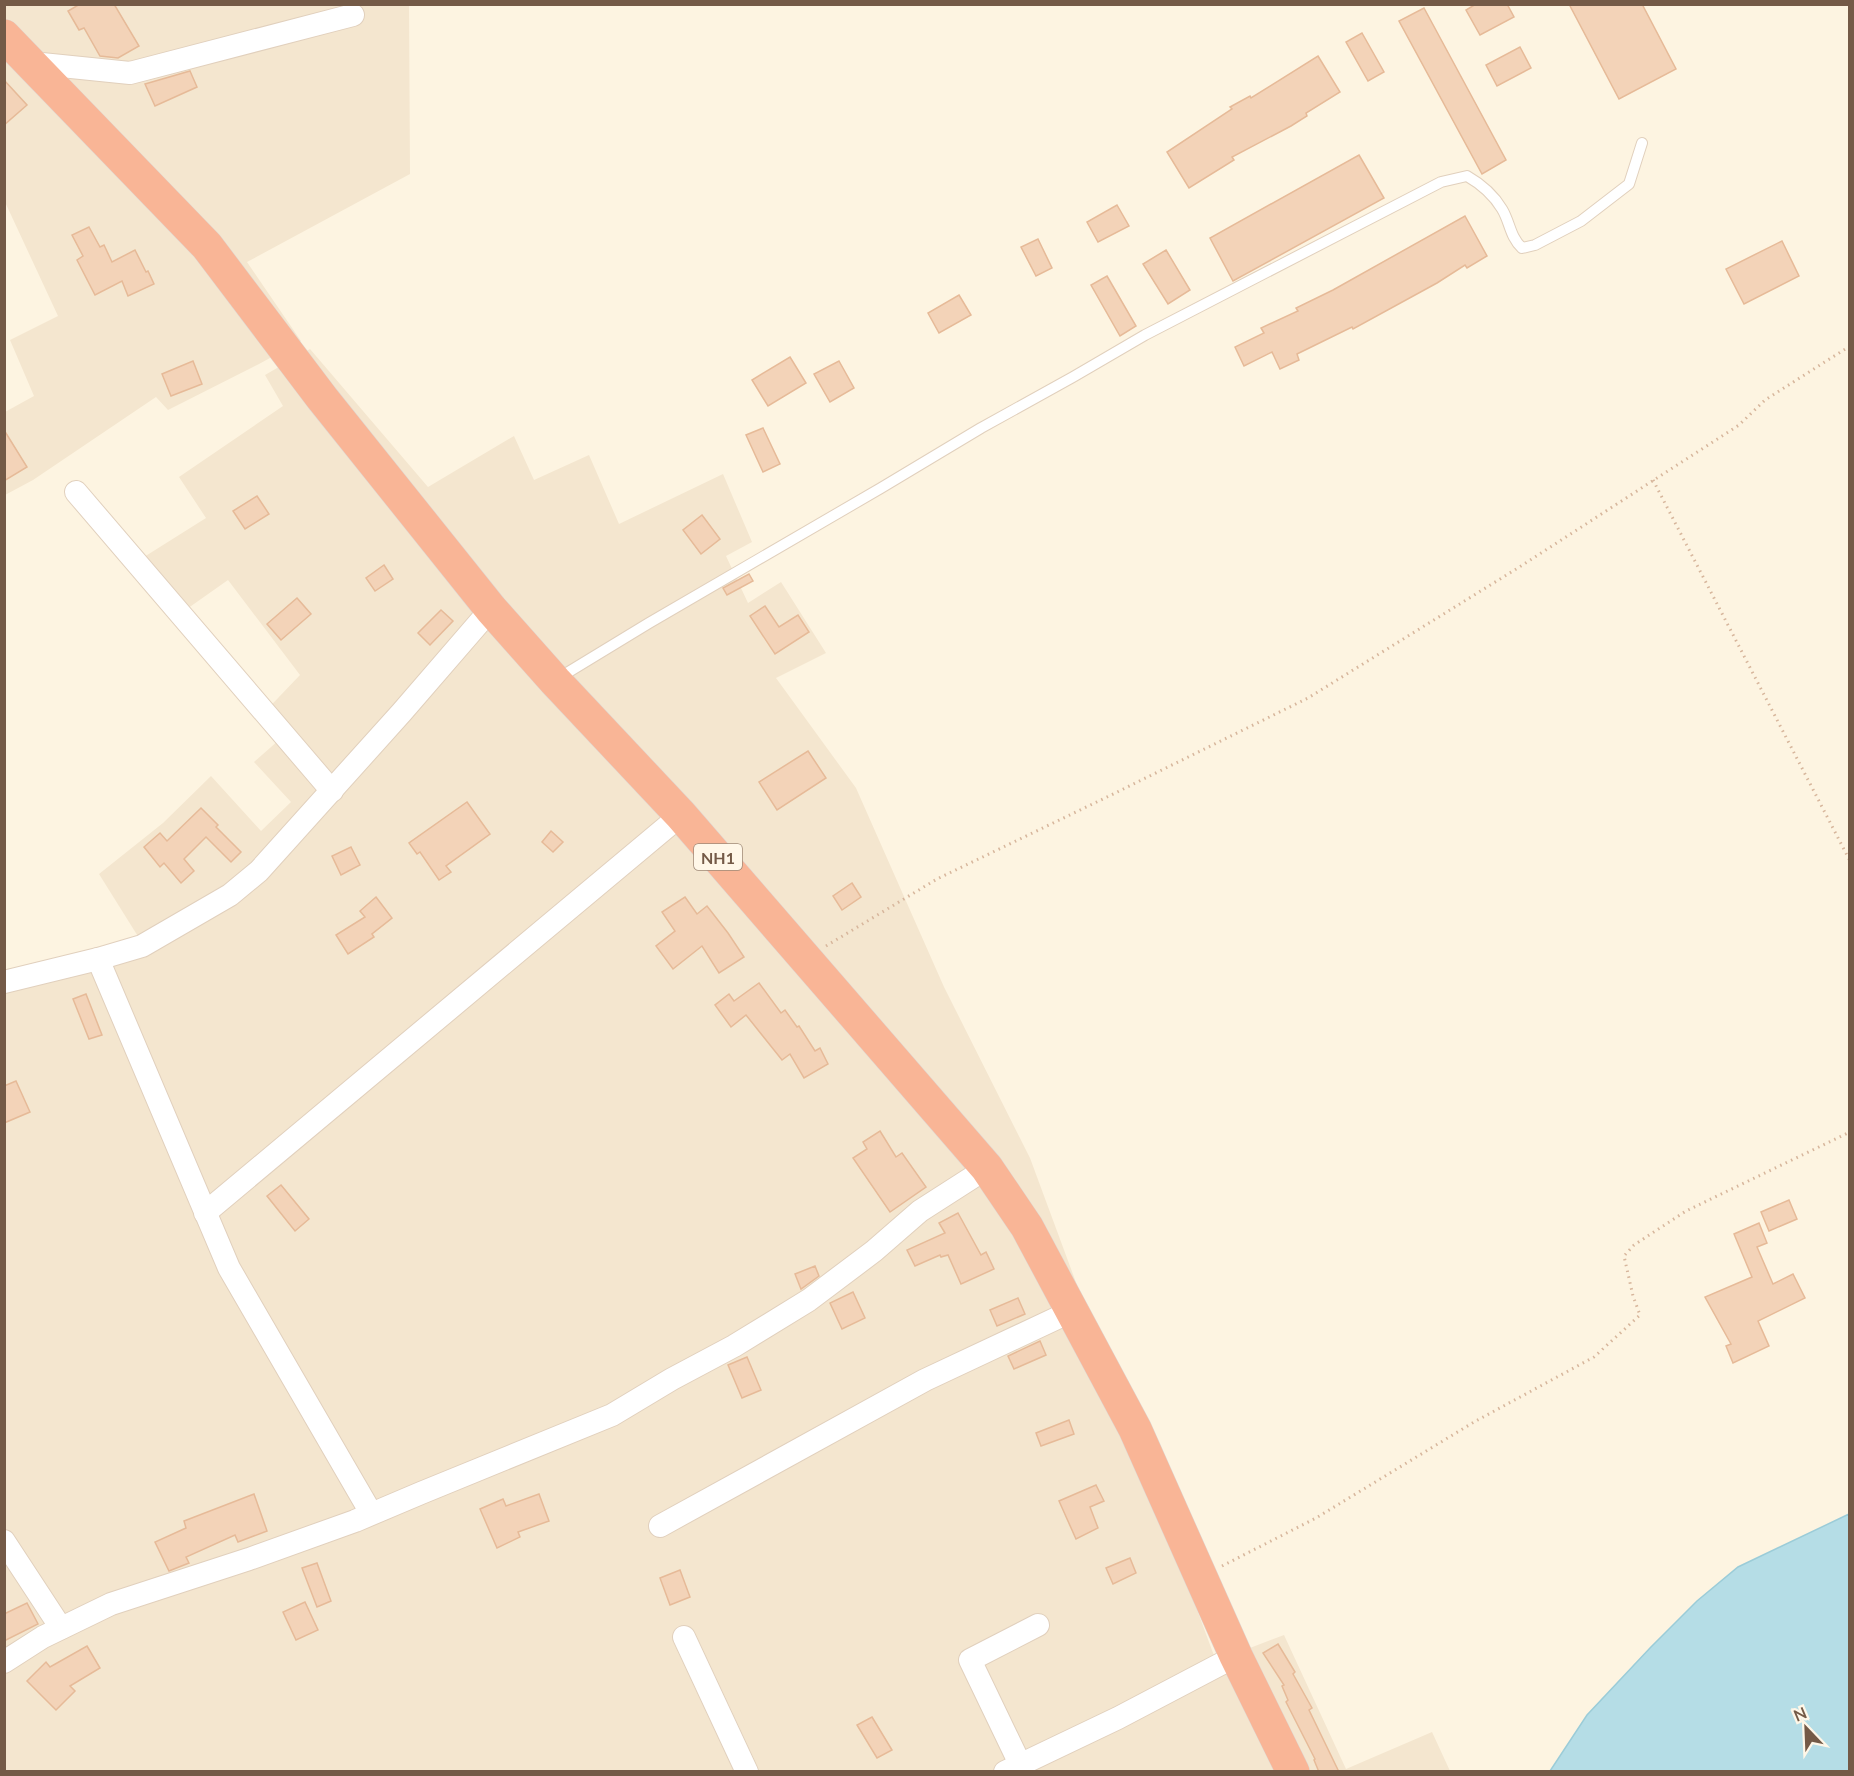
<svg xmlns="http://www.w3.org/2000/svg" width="1854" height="1776" viewBox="0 0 1854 1776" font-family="Lato,sans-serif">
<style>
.residential{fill:#f4e6cf}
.water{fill:#b5dde6;stroke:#9bccd8;stroke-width:1.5}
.building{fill:#f3d3b8;stroke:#e6ba98;stroke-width:1.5}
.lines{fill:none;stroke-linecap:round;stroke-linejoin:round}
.lane-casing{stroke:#e1d0bd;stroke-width:12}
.street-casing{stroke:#e1d0bd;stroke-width:24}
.highway-casing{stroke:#ded7d3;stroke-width:34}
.path{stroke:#d7b69c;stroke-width:3;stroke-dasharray:1.5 4.5;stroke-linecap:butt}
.lane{stroke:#fff;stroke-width:10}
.street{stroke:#fff;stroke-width:22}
.highway{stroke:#f9b596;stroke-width:33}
.labels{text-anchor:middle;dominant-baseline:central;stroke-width:5;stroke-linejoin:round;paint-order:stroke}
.shield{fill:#fff7e8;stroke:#9e8977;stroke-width:1.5}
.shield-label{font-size:16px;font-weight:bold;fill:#745a47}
</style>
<rect width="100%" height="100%" fill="#fdf4e1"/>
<!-- residential -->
<g class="residential">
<polygon points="5,5 409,5 410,174 247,262 301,341 259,364 168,410 156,397 33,480 5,495 5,412 34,396 10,340 58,316 5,202"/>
<polygon points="310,349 428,487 514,436 534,480 589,455 619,524 723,474 752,542 726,556 748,603 781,582 826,653 776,678 856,788 944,987 1030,1158 1216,1661 1284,1635 1346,1769 1432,1732 1450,1771 5,1771 4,981 139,938 99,874 163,823 211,776 261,831 291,802 254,762 279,740 257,720 300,675 228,580 184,611 144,557 206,518 179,477 283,406 265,375"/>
</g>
<!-- water -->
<polygon class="water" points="1849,1514 1849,1771 1550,1771 1587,1715 1650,1648 1697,1601 1738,1567"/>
<!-- building -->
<g class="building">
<polygon points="80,4 114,4 139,46 118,58 100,56 84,28 79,30 68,11"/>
<polygon points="1476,4 1507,4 1514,17 1480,35 1466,10"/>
<polygon points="1569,4 1642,4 1676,69 1619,99"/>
<polygon points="1424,8 1506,160 1482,174 1399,21"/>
<polygon points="1362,33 1384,72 1368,81 1346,42"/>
<polygon points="1520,47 1531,68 1497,86 1486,65"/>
<polygon points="1318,56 1340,92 1306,113 1307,116 1291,126 1232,157 1234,160 1189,188 1167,152 1232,109 1230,107 1250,96 1251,98"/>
<polygon points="190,71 197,87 155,106 145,84"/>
<polygon points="4,80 27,105 4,125"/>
<polygon points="1359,155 1384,198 1233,281 1210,238"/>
<polygon points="1117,205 1129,226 1098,242 1087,222"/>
<polygon points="1465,216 1487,256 1467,268 1465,265 1437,283 1353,329 1352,327 1297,354 1299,360 1280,369 1272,352 1244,366 1235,347 1264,333 1261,328 1298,311 1296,308 1333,290"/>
<polygon points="89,227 100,247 104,245 112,262 135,250 146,272 148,271 154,284 128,296 122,281 95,295 77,260 83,256 72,235"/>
<polygon points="1038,239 1052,268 1036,276 1021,247"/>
<polygon points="1782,241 1799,276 1744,304 1726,269"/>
<polygon points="1166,250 1190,290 1168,304 1143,264"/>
<polygon points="1107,276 1136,326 1120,336 1091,285"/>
<polygon points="959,295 971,315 939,333 928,313"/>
<polygon points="790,357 806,383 768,406 752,380"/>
<polygon points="193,361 202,384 171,396 162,374"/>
<polygon points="839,361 854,388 830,402 814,374"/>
<polygon points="763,428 780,464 763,472 746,435"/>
<polygon points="4,430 27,467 4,481"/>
<polygon points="257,496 269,514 245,529 233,511"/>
<polygon points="702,515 720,539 701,554 683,530"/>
<polygon points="384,565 393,579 375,591 366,578"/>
<polygon points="749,574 753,581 727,595 723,588"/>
<polygon points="297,598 311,614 281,640 267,624"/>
<polygon points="765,606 779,627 798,615 809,632 775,654 750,616"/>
<polygon points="441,610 453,621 430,645 418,633"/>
<polygon points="808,751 826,778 777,810 759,782"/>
<polygon points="467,802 490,834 446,866 451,872 439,880 420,852 417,854 409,843"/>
<polygon points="201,808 218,825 216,827 241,852 231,862 206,837 184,859 194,871 181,883 164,863 160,867 144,847 160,833 167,841"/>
<polygon points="551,831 563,842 553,852 542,842"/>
<polygon points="351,847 360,865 341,875 332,856"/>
<polygon points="852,883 861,897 842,910 833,896"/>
<polygon points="376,897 392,918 372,934 374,937 348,954 336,935 365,917 360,911"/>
<polygon points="685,897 697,914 707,906 728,933 744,957 719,973 702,946 673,969 656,946 675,931 662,912"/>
<polygon points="759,983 781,1013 785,1010 797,1027 799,1026 815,1051 820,1048 828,1064 804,1078 790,1054 782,1060 746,1015 731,1027 715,1005 729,994 734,1001"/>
<polygon points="86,994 102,1035 89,1039 73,999"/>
<polygon points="16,1081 30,1112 4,1123 4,1086"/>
<polygon points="880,1131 896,1157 902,1153 926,1187 890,1212 853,1158 867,1149 863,1142"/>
<polygon points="281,1185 309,1219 295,1231 267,1196"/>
<polygon points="1789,1200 1797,1219 1769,1231 1761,1212"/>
<polygon points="958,1213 981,1255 986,1252 994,1269 961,1284 948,1255 941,1257 940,1255 915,1266 907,1250 945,1233 939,1223"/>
<polygon points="1759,1223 1767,1243 1757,1247 1773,1284 1793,1274 1805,1298 1758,1321 1769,1346 1733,1363 1726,1346 1731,1344 1705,1297 1752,1277 1734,1234"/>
<polygon points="815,1266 819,1276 801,1289 795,1274"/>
<polygon points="853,1292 865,1318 842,1329 830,1303"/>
<polygon points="1018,1298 1025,1314 997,1326 990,1310"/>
<polygon points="1040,1341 1046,1355 1014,1369 1008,1356"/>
<polygon points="747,1357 761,1390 742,1398 728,1365"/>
<polygon points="1069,1420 1074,1434 1041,1446 1036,1433"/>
<polygon points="1096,1485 1104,1501 1090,1507 1098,1528 1076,1539 1059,1501"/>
<polygon points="254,1494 267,1531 238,1542 235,1535 186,1557 189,1563 169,1571 155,1542 186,1528 184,1521"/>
<polygon points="539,1494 549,1521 518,1532 520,1537 497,1548 480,1509 503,1499 506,1506"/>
<polygon points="1130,1558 1136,1573 1113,1584 1106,1568"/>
<polygon points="317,1563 331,1601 317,1607 302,1568"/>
<polygon points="680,1570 690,1597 670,1605 660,1578"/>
<polygon points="305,1602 318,1630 296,1640 283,1612"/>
<polygon points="27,1603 38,1624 4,1641 4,1614"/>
<polygon points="1278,1644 1295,1672 1293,1674 1312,1708 1309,1710 1339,1772 1319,1772 1314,1760 1315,1759 1286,1702 1288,1700 1282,1686 1284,1685 1263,1653"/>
<polygon points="87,1646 100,1668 70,1686 75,1691 56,1710 27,1681 46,1662 50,1667"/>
<polygon points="872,1717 892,1750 877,1758 857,1725"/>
</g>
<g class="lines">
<defs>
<path id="lane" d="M557 679 649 623 881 488 981 428 1073 377 1145 335 1441 182 1467 176C1481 184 1493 194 1502 209 1510 222 1510 237 1522 248L1535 245 1581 221 1629 184 1642 143"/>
<g id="street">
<polyline points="32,63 130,73 353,15"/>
<polyline points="76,492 332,791"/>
<polyline points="98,959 229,1268 371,1513"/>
<polyline points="4,982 98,959 142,946 230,895 259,871 402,712 491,609"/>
<polyline points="205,1213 681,815"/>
<polyline points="660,1526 925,1380 1072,1311"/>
<polyline points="4,1541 61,1628"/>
<polyline points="684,1637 747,1772"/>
<polyline points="4,1662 43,1637 111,1604 249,1559 355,1521 421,1493 612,1415 672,1379 734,1346 809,1300 874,1251 920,1211 987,1168"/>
<polyline points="1020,1764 970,1660 1038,1625"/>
<polyline points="1005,1772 1118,1718 1236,1656"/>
</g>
<polyline id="highway" points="4,36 207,246 322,398 491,609 555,681 681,815 987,1168 1027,1227 1135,1429 1236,1656 1293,1772"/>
</defs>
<!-- lane casing -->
<use href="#lane" class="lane-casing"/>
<!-- street casing -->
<use href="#street" class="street-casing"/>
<!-- highway casing -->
<use href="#highway" class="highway-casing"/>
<!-- path -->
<g class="path">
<polyline points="1653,480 1850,861"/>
<polyline points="826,946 937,879 1105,798 1308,698 1521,566 1739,425 1765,400 1850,346"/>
<polyline points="1222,1566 1316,1518 1474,1422 1594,1357 1640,1315 1633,1296 1624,1256 1634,1245 1686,1211 1850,1132"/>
</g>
<!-- lane -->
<use href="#lane" class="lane"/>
<!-- street -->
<use href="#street" class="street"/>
<!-- highway -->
<use href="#highway" class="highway"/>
</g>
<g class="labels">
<!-- shield labels -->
<rect class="shield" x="694" y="844" width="48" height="26" rx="4.5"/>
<g class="shield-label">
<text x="718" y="857">NH1</text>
</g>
</g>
<!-- border -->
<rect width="1854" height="1776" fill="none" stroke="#745a47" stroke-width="12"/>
<!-- north arrow -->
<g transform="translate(1806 1728) rotate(337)" stroke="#fff7e8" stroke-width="4.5" paint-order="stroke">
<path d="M0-4.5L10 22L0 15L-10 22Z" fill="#745a47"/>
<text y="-9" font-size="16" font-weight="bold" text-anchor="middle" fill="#745a47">N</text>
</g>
</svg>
